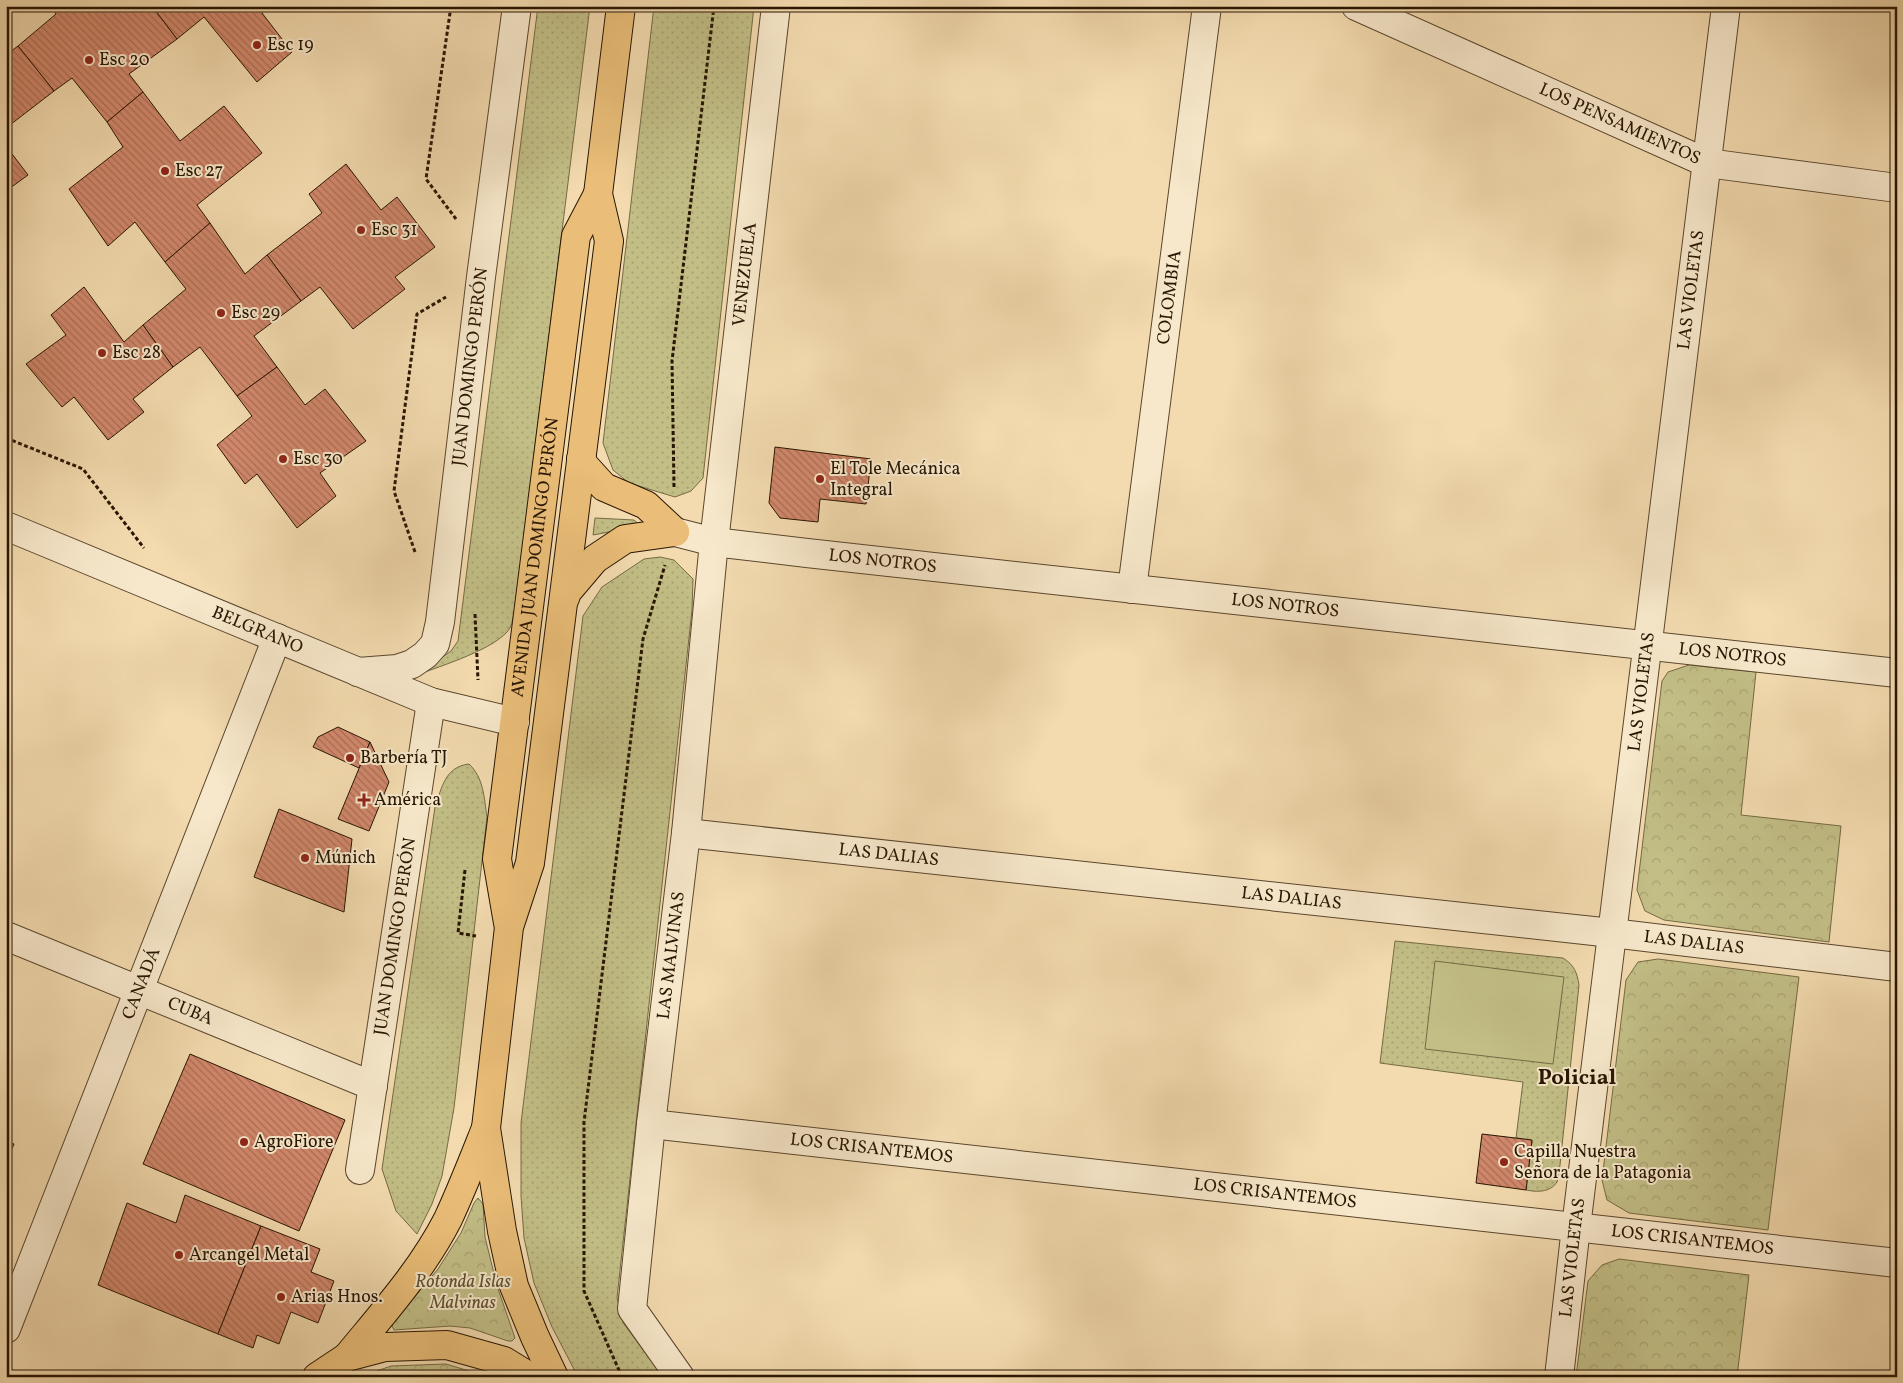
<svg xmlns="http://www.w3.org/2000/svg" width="1903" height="1383" viewBox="0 0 1903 1383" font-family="Vollkorn,serif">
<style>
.grass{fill:url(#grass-dots);stroke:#756a44}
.forest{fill:url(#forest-crowns);stroke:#756a44}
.garden{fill:#c2be86;stroke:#756a44}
.building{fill:url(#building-back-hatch);stroke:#281502}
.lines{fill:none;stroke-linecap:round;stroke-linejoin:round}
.minor-casing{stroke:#5b462d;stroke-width:30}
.major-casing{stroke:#281502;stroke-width:30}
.path{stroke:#281502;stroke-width:3;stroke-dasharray:4 2.5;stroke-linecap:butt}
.minor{stroke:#f7e8cb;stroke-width:28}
.major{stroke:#eabe78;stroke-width:28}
.poi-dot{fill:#8f2418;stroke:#f7e8cb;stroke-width:2}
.labels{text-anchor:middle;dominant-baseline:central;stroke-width:4;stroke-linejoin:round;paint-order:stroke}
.poi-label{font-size:18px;fill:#281502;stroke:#f7e8cb;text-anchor:start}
.street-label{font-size:18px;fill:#281502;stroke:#f7e8cb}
.park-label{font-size:18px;font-style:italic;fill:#5e5030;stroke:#f7e8cb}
.district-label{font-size:22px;font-weight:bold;fill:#281502;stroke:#f7e8cb}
</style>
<defs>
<pattern id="grass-dots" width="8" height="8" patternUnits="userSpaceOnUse" patternTransform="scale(1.25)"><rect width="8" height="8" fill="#c2be86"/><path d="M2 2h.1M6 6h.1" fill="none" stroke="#a7a272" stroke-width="1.8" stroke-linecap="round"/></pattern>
<pattern id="forest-crowns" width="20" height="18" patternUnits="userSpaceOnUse" patternTransform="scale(1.25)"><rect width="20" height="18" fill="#c2be86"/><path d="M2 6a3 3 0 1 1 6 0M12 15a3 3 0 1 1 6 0" fill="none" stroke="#a7a272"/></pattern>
<pattern id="building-back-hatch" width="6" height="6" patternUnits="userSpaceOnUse" patternTransform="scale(1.25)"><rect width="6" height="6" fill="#d2886c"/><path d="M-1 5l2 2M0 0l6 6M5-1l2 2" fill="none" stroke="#aa6e57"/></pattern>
</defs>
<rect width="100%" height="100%" fill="#f3dbaf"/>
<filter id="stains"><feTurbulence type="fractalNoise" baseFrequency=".004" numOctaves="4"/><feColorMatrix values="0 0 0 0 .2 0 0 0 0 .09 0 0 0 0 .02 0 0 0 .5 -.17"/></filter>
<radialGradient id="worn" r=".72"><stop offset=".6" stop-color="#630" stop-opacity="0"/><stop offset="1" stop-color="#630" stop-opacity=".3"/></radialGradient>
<!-- grass -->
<g class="grass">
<path d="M538 6H590L515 609C513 614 513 623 510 628 497 649 440 666 417 675L451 651 458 641Z"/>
<polygon points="654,6 754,6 703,478 691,491 675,497 629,483 613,470 603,443"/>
<polygon points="595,518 634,520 641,526 593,535"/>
<polygon points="660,557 674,560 693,579 692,610 617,1298 624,1324 663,1377 578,1377 552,1327 534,1283 524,1238 521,1196 521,1123 583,616 602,587 644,559"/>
<path d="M469 764C484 778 484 798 487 817L454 1108 442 1176 432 1204 417 1234 396 1211 382 1169 435 807C442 787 445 767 469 764Z"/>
<path d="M1395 941 1563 958C1574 965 1577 972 1579 985L1560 1165C1559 1170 1559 1178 1557 1182 1550 1193 1536 1192 1526 1190L1532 1141 1516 1138 1523 1082 1380 1063Z"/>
</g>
<!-- forest -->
<g class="forest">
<polygon points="1689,665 1756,672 1741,815 1841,826 1829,942 1664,920 1645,911 1637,890 1662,681 1668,672"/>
<polygon points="1658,959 1799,977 1768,1230 1629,1213 1607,1200 1602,1180 1626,980 1638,962"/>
<polygon points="478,1198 483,1204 485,1237 497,1286 515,1338 512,1341 508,1341 470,1328 450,1326 394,1330 392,1326 393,1322 438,1269 461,1233 474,1203"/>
<polygon points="1619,1259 1749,1275 1737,1377 1576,1377 1588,1281 1602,1265"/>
<polygon points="446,1364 489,1377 360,1377 391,1366"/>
</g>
<!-- garden -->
<polygon class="garden" points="1435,961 1564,977 1553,1064 1425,1049"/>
<!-- building -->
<g class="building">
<polygon points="51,6 152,6 177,39 129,74 143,92 107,122 72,78 54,91 18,46 56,14"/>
<polygon points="152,6 270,6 262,13 292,52 257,82 204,17 177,39"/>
<polygon points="18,46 54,91 6,128 6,55"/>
<polygon points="143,92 180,141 224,106 262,153 197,205 210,223 165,262 135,222 108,246 69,189 123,147 107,122"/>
<polygon points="6,146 28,175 6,191"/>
<polygon points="346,164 381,210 397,197 435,247 395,277 405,289 353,329 320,287 301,301 267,255 322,213 309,194"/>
<polygon points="210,223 245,274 267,255 301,301 254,336 277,367 237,396 200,347 173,367 143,325 186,289 165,262"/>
<polygon points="84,287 124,342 143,325 173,367 133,399 144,412 108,440 74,397 62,407 26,364 66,335 51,315"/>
<polygon points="277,367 305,405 325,389 366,441 320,473 336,496 297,528 257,474 245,484 217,445 252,416 237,396"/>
<polygon points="775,447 871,459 866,504 820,499 818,522 780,518 769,503"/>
<polygon points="338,727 370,742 359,768 313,747 318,737"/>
<polygon points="370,742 389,782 369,831 338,819"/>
<polygon points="279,809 352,839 344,912 254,877"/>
<polygon points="190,1054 345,1120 299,1231 143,1164"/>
<polygon points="1482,1134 1532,1140 1526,1190 1476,1183"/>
<polygon points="6,1141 14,1144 6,1163"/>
<polygon points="185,1195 261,1226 218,1334 98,1285 127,1203 176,1223"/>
<polygon points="261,1226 320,1249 311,1272 334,1281 318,1323 291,1312 279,1344 257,1335 253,1348 218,1334"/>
</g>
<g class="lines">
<defs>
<g id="minor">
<path id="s1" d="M1356 6 1707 163 1897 188"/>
<path id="s2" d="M6 526 431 702 515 722"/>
<path id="s3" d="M675 532 714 542 807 553 1897 673"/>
<path id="s4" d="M1132 589 1207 6"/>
<path id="s5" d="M358 672 397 669 412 664 425 655 435 644 440 622 481 277 517 6"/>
<path id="s6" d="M686 833 1612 933 1897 967"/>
<path id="s7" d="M6 936 373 1086"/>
<path id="s8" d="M651 1124 1897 1263"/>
<path id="s9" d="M360 1170 431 702"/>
<path id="s10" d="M6 1329 277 638"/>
<path id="s11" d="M680 1377 632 1309 651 1124 686 833 714 542 776 6"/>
<path id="s12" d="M1559 1377 1576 1227 1726 6"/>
</g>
<g id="major">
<polyline points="581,459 584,465 604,487 646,505 675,532"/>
<polyline points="565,598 567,592 595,559 625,539 675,532"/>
<path id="s13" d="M508 923 497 859 576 236 598 194"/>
<path d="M347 1357C383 1313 422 1270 448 1219 462 1189 474 1158 486 1128"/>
<polyline points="317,1377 347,1357 385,1347 447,1345 504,1361 530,1377"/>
<polyline points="554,1377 535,1337 514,1286 502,1231 486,1128 509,927 530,863 609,241 598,194 621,6"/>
</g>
</defs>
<!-- minor casing -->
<use href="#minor" class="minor-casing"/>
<!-- major casing -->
<use href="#major" class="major-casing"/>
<!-- path -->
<g class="path">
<polyline points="451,6 426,179 456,219"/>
<polyline points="6,438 83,469 144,548"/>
<polyline points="674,487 672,361 714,6"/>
<polyline points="415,552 394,491 417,314 446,297"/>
<polyline points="475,614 478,680"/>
<polyline points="465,870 458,933 476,936"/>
<polyline points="622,1377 584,1291 584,1122 643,639 665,565"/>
</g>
<!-- minor -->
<use href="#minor" class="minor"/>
<!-- major -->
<use href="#major" class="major"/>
</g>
<!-- markers -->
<g class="poi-dot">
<circle cx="257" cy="45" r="5"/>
<circle cx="89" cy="60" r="5"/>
<circle cx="165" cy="171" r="5"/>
<circle cx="361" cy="230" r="5"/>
<circle cx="221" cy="313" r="5"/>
<circle cx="102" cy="353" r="5"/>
<circle cx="283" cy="459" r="5"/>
<circle cx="820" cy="479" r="5"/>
<circle cx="350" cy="758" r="5"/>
<path d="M361.5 792.5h5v5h5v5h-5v5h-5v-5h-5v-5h5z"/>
<circle cx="305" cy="858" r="5"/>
<circle cx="244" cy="1142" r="5"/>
<circle cx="1504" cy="1162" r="5"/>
<circle cx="179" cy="1255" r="5"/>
<circle cx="281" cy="1297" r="5"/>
</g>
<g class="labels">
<!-- poi labels -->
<g class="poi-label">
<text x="267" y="45">Esc 19</text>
<text x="99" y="60">Esc 20</text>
<text x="175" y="171">Esc 27</text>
<text x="371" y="230">Esc 31</text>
<text x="231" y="313">Esc 29</text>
<text x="112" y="353">Esc 28</text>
<text x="293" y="459">Esc 30</text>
<text x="830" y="469">El Tole Mecánica<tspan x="830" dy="21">Integral</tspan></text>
<text x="360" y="758">Barbería TJ</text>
<text x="374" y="800">América</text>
<text x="315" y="858">Múnich</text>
<text x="254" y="1142">AgroFiore</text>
<text x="1514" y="1152">Capilla Nuestra<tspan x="1514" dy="21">Señora de la Patagonia</tspan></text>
<text x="189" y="1255">Arcangel Metal</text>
<text x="291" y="1297">Arias Hnos.</text>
</g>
<!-- street labels -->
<g class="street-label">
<text stroke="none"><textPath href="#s1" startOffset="289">LOS PENSAMIENTOS</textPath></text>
<text stroke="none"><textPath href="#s11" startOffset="1124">VENEZUELA</textPath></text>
<text stroke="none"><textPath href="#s12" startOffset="1095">LAS VIOLETAS</textPath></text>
<text stroke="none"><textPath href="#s4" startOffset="294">COLOMBIA</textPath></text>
<text stroke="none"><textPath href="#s5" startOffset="365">JUAN DOMINGO PERÓN</textPath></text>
<text stroke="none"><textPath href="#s13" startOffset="369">AVENIDA JUAN DOMINGO PERÓN</textPath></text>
<text stroke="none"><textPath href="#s3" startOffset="210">LOS NOTROS</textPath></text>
<text stroke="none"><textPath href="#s3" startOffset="615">LOS NOTROS</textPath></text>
<text stroke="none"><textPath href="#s2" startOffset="272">BELGRANO</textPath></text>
<text stroke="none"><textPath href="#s3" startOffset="1065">LOS NOTROS</textPath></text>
<text stroke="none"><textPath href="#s12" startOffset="690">LAS VIOLETAS</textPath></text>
<text stroke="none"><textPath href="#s6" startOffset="204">LAS DALIAS</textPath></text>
<text stroke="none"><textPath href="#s6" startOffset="609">LAS DALIAS</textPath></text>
<text stroke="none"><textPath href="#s9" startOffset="236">JUAN DOMINGO PERÓN</textPath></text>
<text stroke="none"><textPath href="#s6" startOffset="1014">LAS DALIAS</textPath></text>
<text stroke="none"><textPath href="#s11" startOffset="439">LAS MALVINAS</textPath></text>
<text stroke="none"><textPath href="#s10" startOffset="371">CANADÁ</textPath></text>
<text stroke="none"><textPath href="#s7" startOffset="199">CUBA</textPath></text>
<text stroke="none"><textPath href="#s8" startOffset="222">LOS CRISANTEMOS</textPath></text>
<text stroke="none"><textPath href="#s8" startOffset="628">LOS CRISANTEMOS</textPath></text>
<text stroke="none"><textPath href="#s8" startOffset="1048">LOS CRISANTEMOS</textPath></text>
<text stroke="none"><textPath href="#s12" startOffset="120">LAS VIOLETAS</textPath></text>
</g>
<!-- park labels -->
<g class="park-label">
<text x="463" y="1282">Rotonda Islas<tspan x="463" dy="21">Malvinas</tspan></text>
</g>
<!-- district labels -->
<g class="district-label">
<text x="1577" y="1078">Policial</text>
</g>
</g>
<!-- margin -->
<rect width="1903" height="1383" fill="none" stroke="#f3dbaf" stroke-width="25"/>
<rect x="8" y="8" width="1888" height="1368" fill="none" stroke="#281502" stroke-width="2.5"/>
<rect x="12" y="12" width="1878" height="1358" fill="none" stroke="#281502"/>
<rect width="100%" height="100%" filter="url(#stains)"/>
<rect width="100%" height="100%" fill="url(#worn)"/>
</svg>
